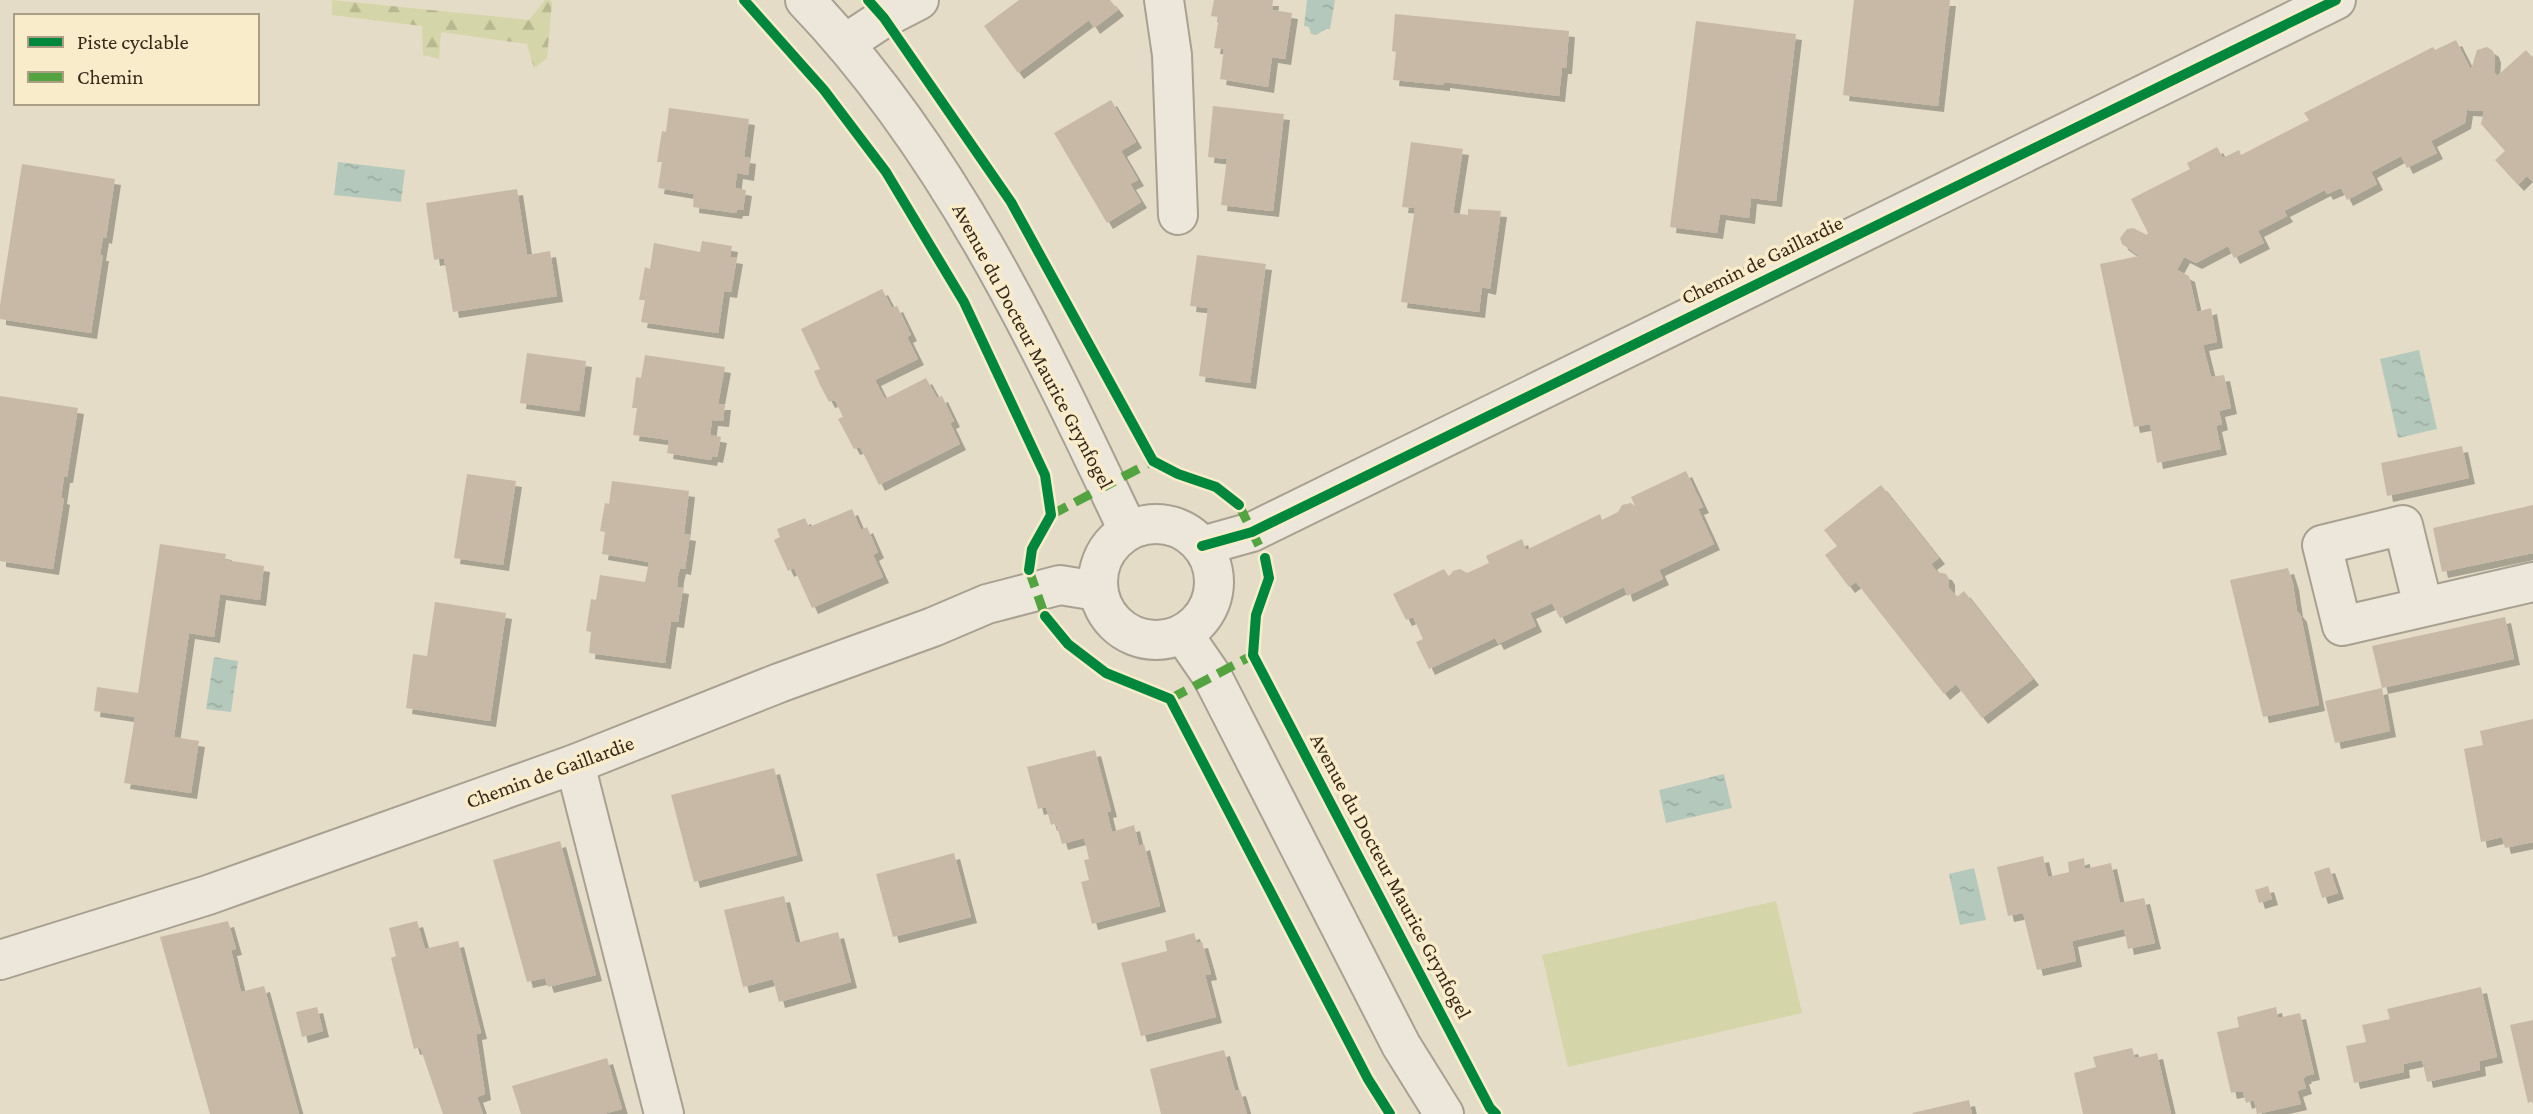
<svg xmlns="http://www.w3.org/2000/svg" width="2533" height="1114" viewBox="0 0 2533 1114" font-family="'Crimson Pro',serif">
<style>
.grass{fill:#d4d5a8}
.forest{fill:url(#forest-firs)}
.water{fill:url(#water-ripples)}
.building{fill:#c8b9a7;filter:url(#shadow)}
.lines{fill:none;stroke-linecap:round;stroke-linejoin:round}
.minor-casing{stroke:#a8a091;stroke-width:42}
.minor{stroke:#ece7da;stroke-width:38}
.quiet{stroke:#53a340;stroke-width:9;stroke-dasharray:18 9;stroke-linecap:butt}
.cycleway-casing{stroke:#f8ecca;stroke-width:15}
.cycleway{stroke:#00873e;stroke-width:10}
.labels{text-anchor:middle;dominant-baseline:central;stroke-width:7;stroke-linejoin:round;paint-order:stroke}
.street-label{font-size:21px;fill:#37281a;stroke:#f8ecca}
</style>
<defs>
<pattern id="forest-firs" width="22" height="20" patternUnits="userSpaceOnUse" patternTransform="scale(1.75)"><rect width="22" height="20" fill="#d4d5a8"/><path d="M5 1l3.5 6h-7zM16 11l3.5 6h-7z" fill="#b7b790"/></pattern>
<pattern id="water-ripples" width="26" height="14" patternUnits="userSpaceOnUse" patternTransform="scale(1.75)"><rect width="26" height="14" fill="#b4c9bc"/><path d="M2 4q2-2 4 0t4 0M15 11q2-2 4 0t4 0" fill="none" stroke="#9bada1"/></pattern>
<filter id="shadow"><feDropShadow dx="6" dy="6" stdDeviation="0" flood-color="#0004"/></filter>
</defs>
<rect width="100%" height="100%" fill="#e4dcc7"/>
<!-- grass -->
<polygon class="grass" points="1776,901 1802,1013 1568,1067 1542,955"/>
<!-- forest -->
<polygon class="forest" points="332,0 529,20 545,0 550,0 552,3 547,58 534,68 527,44 441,32 439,59 423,55 422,26 332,15"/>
<!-- water -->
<g class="water">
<polygon points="1307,0 1335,0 1330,29 1326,29 1316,35 1311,34 1309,27 1304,26"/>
<polygon points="338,162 405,170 401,202 334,195"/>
<polygon points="2419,350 2437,429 2398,438 2380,359"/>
<polygon points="214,657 238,661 231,712 206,709"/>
<polygon points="1724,774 1732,808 1666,823 1659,790"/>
<polygon points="1974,868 1986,920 1960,925 1949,874"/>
</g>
<!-- building -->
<g class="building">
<polygon points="1019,0 1110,0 1118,10 1094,28 1089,20 1018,73 984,26"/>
<polygon points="1214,0 1273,0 1272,10 1292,13 1285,59 1272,57 1268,87 1220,79 1224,49 1214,48 1219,17 1211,16"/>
<polygon points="1854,0 1950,0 1938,106 1843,95"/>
<polygon points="1395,14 1569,31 1566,68 1562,68 1559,96 1444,82 1444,85 1393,80 1396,52 1392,51"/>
<polygon points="1696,21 1796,34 1776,201 1751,198 1749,218 1720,214 1717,233 1670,227"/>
<polygon points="2456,40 2471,70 2477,50 2487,47 2493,51 2495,57 2494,72 2497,76 2526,50 2533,58 2533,182 2527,176 2518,185 2495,160 2505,151 2481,124 2484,111 2467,110 2465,123 2431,141 2437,153 2407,168 2401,156 2371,172 2377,184 2347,200 2341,188 2327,194 2325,190 2284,211 2287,216 2258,231 2264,243 2234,258 2228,246 2196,263 2184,257 2177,270 2189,276 2197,312 2211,308 2217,342 2203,345 2211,377 2224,375 2231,408 2219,411 2222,424 2216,426 2221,449 2157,463 2150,424 2134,427 2100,264 2139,256 2122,244 2120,238 2127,229 2133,228 2147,235 2148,233 2131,199 2190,169 2187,163 2217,147 2223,158 2239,150 2241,155 2309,120 2304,113 2433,47 2435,50"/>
<polygon points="1111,100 1136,142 1121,151 1138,180 1130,184 1141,202 1107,223 1054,133"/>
<polygon points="1213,106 1284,114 1273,211 1221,205 1227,159 1208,157"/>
<polygon points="669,108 749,119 744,157 750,158 748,175 737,173 735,188 746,190 743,210 737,210 736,213 693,207 694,194 658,188 662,162 657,162 662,131 666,132"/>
<polygon points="1411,142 1463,149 1453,213 1468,215 1468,209 1501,211 1490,289 1482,287 1479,312 1401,302 1415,208 1402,207"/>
<polygon points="22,164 115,179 106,238 103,237 100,255 103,255 91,333 0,319 0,305"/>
<polygon points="517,189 527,255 550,251 557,296 453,312 444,258 434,260 426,203"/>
<polygon points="702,241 732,246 730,257 737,258 731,292 724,291 718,333 641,322 645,300 639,300 645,267 650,269 654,243 700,252"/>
<polygon points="1197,255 1266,264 1250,383 1199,376 1208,308 1190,306"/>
<polygon points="882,289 892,308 897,306 911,335 907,337 918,359 875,380 880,390 885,399 926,378 937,398 942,396 954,421 950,423 960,444 879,485 860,447 854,449 838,419 843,417 835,400 829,402 819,383 814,371 820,369 801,329"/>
<polygon points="527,353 586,361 579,411 520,403"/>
<polygon points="645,355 725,367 718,404 725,404 723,421 712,420 710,435 721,437 717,457 712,456 711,460 667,453 669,440 633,435 637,408 632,408 636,377 641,378"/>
<polygon points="0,396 78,408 67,477 64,477 61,498 64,499 53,569 0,561"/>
<polygon points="2462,446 2469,478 2387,496 2381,463"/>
<polygon points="1686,471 1703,507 1698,509 1714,544 1659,570 1663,579 1627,596 1624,587 1560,618 1552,603 1530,613 1536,626 1498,644 1495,638 1429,669 1416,642 1423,639 1413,617 1406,620 1393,594 1444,569 1449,577 1453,571 1460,569 1467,573 1489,563 1486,556 1522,539 1526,550 1600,514 1602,520 1618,512 1622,505 1631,503 1635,506 1631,497"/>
<polygon points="467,474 516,481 503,565 454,558"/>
<polygon points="612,481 689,491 684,534 690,535 685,569 680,568 678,576 677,587 683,588 678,622 671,621 665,663 589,653 591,632 586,631 591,599 596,600 600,575 645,582 649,562 602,554 605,532 600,531 605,503 609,504"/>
<polygon points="1881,485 1939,558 1931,564 1937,572 1946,574 1949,579 1949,588 1957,597 1964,591 2033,679 1982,718 1956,684 1944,694 1856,582 1849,587 1825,555 1837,546 1824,530"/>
<polygon points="2533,505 2533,553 2442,572 2433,528"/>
<polygon points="852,509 861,530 867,527 878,552 873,555 883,577 812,608 794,568 788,571 774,540 780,537 777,529 805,518 809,527"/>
<polygon points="160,544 226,554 225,560 264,566 260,600 220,594 214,637 189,633 174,737 199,741 191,793 124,783 135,717 94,711 97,687 138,693"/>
<polygon points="2288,568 2293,584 2297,611 2301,616 2319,705 2263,717 2230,580"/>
<polygon points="435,602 506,613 490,721 406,708 413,654 427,656"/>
<polygon points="2505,617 2514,659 2382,688 2372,646"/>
<polygon points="2382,688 2390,731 2335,743 2325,701"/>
<polygon points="2533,719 2533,842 2505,848 2502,837 2481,842 2464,749 2483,745 2480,731"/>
<polygon points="1095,750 1111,811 1107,812 1112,832 1134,825 1139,846 1144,844 1160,906 1092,924 1081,882 1089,880 1084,860 1089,859 1084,838 1062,844 1056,823 1051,825 1046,807 1038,809 1027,767"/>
<polygon points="774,768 797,855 694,882 671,795"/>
<polygon points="560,841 596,975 548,987 545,978 527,982 493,860"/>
<polygon points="954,853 971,917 893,937 876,874"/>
<polygon points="2043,856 2048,877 2069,872 2068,862 2084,858 2085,869 2111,863 2120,903 2144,898 2155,943 2128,949 2124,929 2072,941 2076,961 2037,970 2023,913 2008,916 1997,867"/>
<polygon points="2329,867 2338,893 2322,898 2314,872"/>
<polygon points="2268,886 2272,899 2259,903 2255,890"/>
<polygon points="784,896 796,943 838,932 851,982 779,1002 773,979 743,987 724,910"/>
<polygon points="228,921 236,949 231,950 241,992 264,986 299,1114 210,1114 160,937"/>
<polygon points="417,921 425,949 458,941 481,1033 476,1034 485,1094 477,1097 483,1114 443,1114 420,1047 414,1049 391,958 396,956 389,928"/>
<polygon points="1194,933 1197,943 1202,942 1208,963 1211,974 1205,975 1216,1017 1141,1036 1121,963 1167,951 1165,941"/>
<polygon points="2481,987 2497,1057 2479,1061 2480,1070 2427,1082 2422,1060 2403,1064 2404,1072 2354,1083 2346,1046 2366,1042 2362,1025 2390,1019 2387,1009"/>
<polygon points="317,1007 323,1031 302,1037 296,1012"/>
<polygon points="2276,1007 2278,1018 2300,1013 2314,1074 2305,1076 2306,1078 2303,1078 2306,1088 2297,1091 2301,1104 2257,1114 2254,1100 2246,1103 2243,1092 2240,1091 2231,1093 2217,1032 2239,1027 2237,1017"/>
<polygon points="2533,1020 2533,1101 2528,1103 2510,1025"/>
<polygon points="2132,1048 2135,1058 2157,1053 2171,1114 2083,1114 2074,1073 2096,1067 2093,1057"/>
<polygon points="1224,1050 1235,1091 1240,1090 1247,1114 1161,1114 1150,1069"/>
<polygon points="607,1058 622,1109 603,1114 521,1114 512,1086"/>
<polygon points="1969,1100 1972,1114 1913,1114 1912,1113"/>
</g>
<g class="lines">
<defs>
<g id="minor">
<path d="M805 0C949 150 1039 343 1128 530"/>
<polyline points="1164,0 1172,55 1178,215"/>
<polyline points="846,43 884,18 919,0"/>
<circle cx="1156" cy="582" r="58"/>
<polyline points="1202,546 1252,532 2336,0"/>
<polyline points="2423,606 2403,525 2322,545 2342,626 2533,582"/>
<polyline points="1183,634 1212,676 1401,1045 1444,1114"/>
<polyline points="575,764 664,1114"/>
<polyline points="0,960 208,895 575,764 779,683 933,627 987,604 1060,585 1097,591"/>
</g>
</defs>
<!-- minor casing -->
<use href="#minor" class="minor-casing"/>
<!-- minor -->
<use href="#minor" class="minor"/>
<!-- quiet -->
<g class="quiet">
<polyline points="1239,505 1265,558"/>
<polyline points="1051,515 1153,461"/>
<polyline points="1029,570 1045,616"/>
<polyline points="1170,699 1253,655"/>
</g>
<defs>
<g id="cycleway">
<polyline points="744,0 824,90 886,172 964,302 1045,475 1051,515 1032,549 1029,570"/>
<polyline points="868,0 884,18 1011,202 1153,461 1178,474 1216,487 1239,505"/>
<polyline points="1202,546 1252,532 2336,0"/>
<polyline points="1265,558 1269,578 1256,615 1253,655 1490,1108 1496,1114"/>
<polyline points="1045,616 1068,644 1106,673 1170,699 1368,1079 1390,1114"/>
</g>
</defs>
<!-- cycleway casing -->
<use href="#cycleway" class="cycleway-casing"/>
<!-- cycleway -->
<use href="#cycleway" class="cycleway"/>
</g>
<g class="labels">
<!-- street labels -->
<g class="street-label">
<text transform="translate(1762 260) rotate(-26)">Chemin de Gaillardie</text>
<text transform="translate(1033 346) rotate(62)">Avenue du Docteur Maurice Grynfogel</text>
<text transform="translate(550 772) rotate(-20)">Chemin de Gaillardie</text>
<text transform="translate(1391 876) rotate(62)">Avenue du Docteur Maurice Grynfogel</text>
</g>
</g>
<!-- legend -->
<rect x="14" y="14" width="245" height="91" fill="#f8ecca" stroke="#ab9e84" stroke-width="2"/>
<rect x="28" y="37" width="35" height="10" fill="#00873e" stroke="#ab9e84" stroke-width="2"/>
<text x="77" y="49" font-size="21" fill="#37281a">Piste cyclable</text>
<rect x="28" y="72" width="35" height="10" fill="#53a340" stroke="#ab9e84" stroke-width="2"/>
<text x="77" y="84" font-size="21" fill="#37281a">Chemin</text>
</svg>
